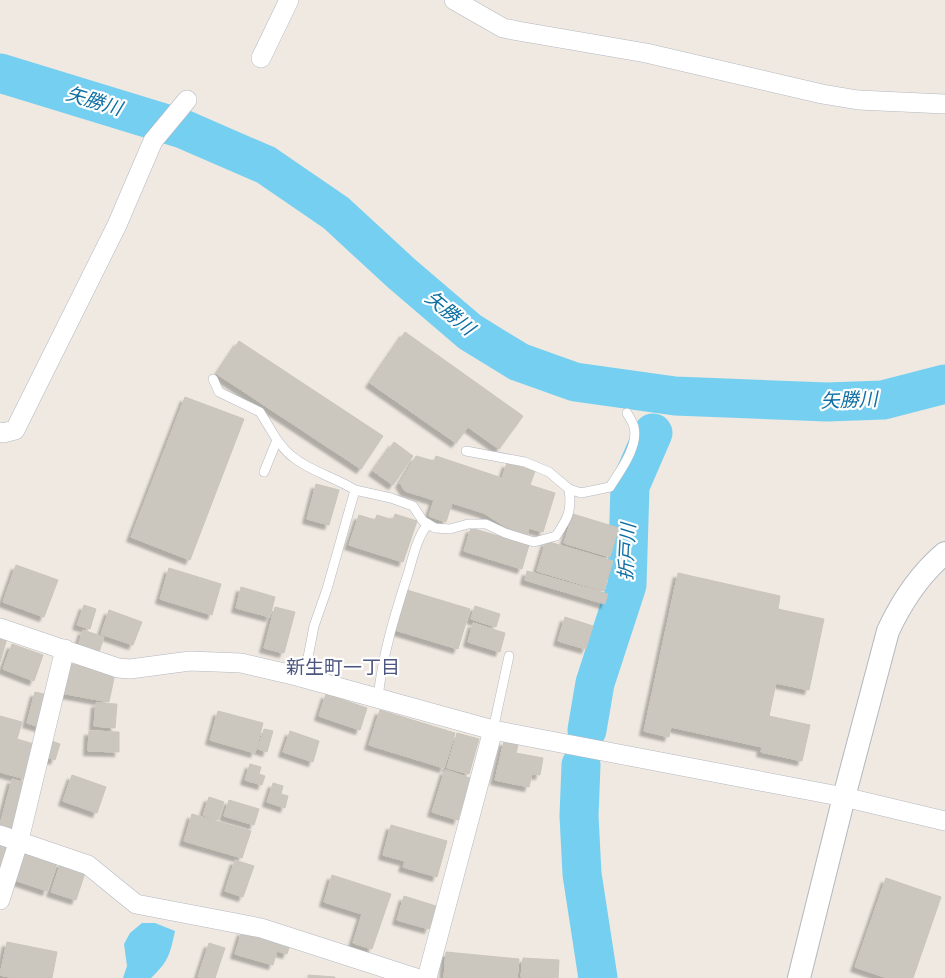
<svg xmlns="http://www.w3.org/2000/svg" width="945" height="978" viewBox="0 0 945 978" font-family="Jost,'Noto Sans JP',sans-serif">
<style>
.water{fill:#75cff0}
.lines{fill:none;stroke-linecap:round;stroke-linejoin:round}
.river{stroke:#75cff0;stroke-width:39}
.building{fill:#cbc7bf;stroke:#cbc5ba;filter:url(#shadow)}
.service-casing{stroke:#b4b7c1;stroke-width:10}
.minor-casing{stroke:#b4b7c1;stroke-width:20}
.tertiary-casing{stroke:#b4b7c1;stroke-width:24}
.service{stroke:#fff;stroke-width:9}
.minor{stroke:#fff;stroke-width:19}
.tertiary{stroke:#fff;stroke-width:22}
.labels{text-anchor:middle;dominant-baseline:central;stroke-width:4.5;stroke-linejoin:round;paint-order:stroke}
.water-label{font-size:19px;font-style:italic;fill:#0d6fa3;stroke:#fff}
.neighbourhood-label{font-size:19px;fill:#4d5680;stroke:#fff}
</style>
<defs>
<filter id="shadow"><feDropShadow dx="-4.5" dy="4.5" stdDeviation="1" flood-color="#0004"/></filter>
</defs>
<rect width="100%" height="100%" fill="#efe9e1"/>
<!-- water -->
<path class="water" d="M142 923H155L175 931C170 954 169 961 151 978H123L127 966 124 944 130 933Z"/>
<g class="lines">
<!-- river -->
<g class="river">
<polyline points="0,73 183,129 266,165 336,213 401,273 470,332 519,362 575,382 675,396 827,402 883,400 945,384"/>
<polyline points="587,730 595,683 627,585 630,486 653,433"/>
<polyline points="581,765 579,816 582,874 598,978"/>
</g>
</g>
<!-- building -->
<g class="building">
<polygon points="405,332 523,416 499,449 468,427 456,443 370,383"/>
<polygon points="239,341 383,436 361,469 217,374"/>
<polygon points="185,397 244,419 190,560 131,537"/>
<polygon points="394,442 413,456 393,485 373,471"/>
<polygon points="416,456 434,461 436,456 502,478 507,463 535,471 530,485 555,493 543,532 529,528 527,535 507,528 484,513 452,503 446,522 429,516 434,500 405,491 400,483"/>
<polygon points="316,484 339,490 329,525 307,519"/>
<polygon points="395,514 417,521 403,562 349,545 359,515 375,520 377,515 393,520"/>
<polygon points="573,514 619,528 610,557 564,543"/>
<polygon points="471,528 529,545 522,569 464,551"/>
<polygon points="546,541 613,561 604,591 537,571"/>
<polygon points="16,565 58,580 44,617 3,602"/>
<polygon points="169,568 221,584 212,615 160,599"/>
<polygon points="527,571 608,594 605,604 525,580"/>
<polygon points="678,573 780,596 778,609 824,619 809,690 776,683 769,716 810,725 802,761 761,752 762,747 671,727 669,737 644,731"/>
<polygon points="241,587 275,597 270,617 236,608"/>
<polygon points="407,590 470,609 458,649 395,630"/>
<polygon points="84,605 96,609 90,629 77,625"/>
<polygon points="475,606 500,614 496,627 471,619"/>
<polygon points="275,607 295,612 284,653 264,648"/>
<polygon points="109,610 142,622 133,645 101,634"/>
<polygon points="565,617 593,626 586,649 558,641"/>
<polygon points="473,623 505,633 500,652 468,642"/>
<polygon points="83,630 104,637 99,652 78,646"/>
<polygon points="0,633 8,635 0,662"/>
<polygon points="12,644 43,655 34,681 3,669"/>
<polygon points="68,663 115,673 109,702 61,693"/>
<polygon points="35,692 48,695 40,727 27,723"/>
<polygon points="326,694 367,708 360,730 319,716"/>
<polygon points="96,703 117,704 115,728 94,726"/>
<polygon points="380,710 455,733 444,768 369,745"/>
<polygon points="218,711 263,723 255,753 210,740"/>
<polygon points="0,716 22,722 17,739 34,744 25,779 0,772"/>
<polygon points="264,729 273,731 267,752 258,749"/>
<polygon points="89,731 119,732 119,752 88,751"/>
<polygon points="290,731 319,741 313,762 283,752"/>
<polygon points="457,733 479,739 469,774 447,768"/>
<polygon points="49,740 60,744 55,760 44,756"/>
<polygon points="504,741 518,745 516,753 543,758 540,775 532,774 529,787 495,780"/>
<polygon points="250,764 261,767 259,774 265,776 262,785 245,780"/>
<polygon points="445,770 470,778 458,820 432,812"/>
<polygon points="72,775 106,787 97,813 63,801"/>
<polygon points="12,779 29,784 16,829 0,825"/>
<polygon points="273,783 283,786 281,794 288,796 285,808 267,802"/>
<polygon points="209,797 224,802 218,820 203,815"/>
<polygon points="229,800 259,809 254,825 224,816"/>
<polygon points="192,814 251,831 242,858 184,841"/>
<polygon points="391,825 447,841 437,877 403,867 405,861 383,855"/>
<polygon points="0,842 14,847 0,891"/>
<polygon points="19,849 57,863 47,891 9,878"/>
<polygon points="235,860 254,866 243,897 225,891"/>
<polygon points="61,862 86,870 76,900 51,892"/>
<polygon points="332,875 391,894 372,949 353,943 362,914 324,902"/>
<polygon points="886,878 941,897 913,978 887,978 855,967"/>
<polygon points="404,896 436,906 429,929 397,920"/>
<polygon points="242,931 290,945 287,954 277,951 273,965 235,954"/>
<polygon points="7,942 57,952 52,978 14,978 0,975"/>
<polygon points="209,943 225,948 215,978 200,978 198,977"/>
<polygon points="446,952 519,959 517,978 444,978"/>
<polygon points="523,958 559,960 558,978 521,977"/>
<polygon points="308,975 335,977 335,978 308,978"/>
</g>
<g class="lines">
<defs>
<g id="service">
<polyline points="213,379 219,392 260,412 277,440 264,472"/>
<path d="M277 440C282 446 287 453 293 457 311 472 335 477 355 490L327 589 314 626 304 678"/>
<path d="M466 451 525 462 549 472 569 489 581 493 610 487C620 471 639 446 634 427 633 422 629 417 627 413"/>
<path d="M355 490 391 498 413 506 423 521 435 528 450 529 468 524H486L505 533 534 542 556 536C568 518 572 511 569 489"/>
<path d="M378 699C382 656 395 614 408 574 413 557 417 537 428 524"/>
<polyline points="493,730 509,656"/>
</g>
<g id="minor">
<polyline points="454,0 503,28 518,31 646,53 822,94 858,100 945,104"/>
<polyline points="261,58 289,0"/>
<polyline points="0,432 3,433 15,430 117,225 153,141 187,100"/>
<polyline points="0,628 118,668 130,669 190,661 241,663 297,676 493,730 844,797 945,821"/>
<polyline points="0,835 88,865 136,904 261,928 416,978"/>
<polyline points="0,900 19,840 65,649"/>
<polyline points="427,978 493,730"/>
</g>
<path id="tertiary" d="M799 978 844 797 888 631C902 601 920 574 945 553"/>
</defs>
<!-- service casing -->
<use href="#service" class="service-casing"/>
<!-- minor casing -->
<use href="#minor" class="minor-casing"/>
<!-- tertiary casing -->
<use href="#tertiary" class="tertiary-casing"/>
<!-- service -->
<use href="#service" class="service"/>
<!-- minor -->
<use href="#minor" class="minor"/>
<!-- tertiary -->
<use href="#tertiary" class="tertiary"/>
</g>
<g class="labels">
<!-- water labels -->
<g class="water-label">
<text transform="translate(94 101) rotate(17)">矢勝川</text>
<text transform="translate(450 313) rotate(40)">矢勝川</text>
<text transform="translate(849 400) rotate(-2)">矢勝川</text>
<text transform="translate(627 552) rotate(-87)">折戸川</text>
</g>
<!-- neighbourhood labels -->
<g class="neighbourhood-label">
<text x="343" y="667">新生町一丁目</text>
</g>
</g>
</svg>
